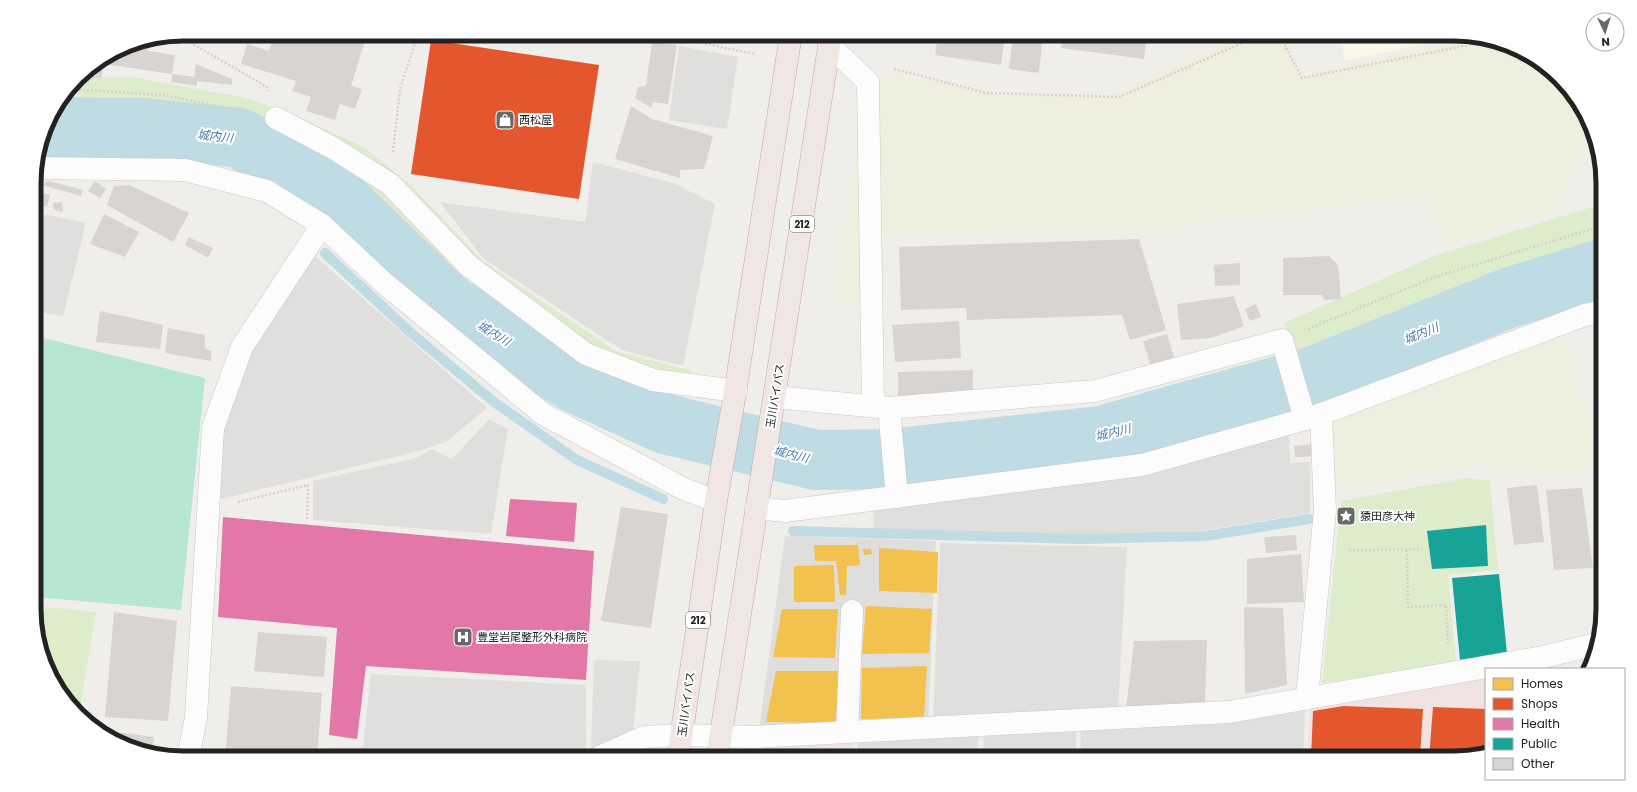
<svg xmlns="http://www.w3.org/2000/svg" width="1637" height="792" viewBox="0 0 1637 792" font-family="Poppins,'Noto Sans JP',sans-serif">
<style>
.residential{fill:#dfdedc}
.commercial{fill:#f1e3e1}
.education{fill:#f8f7e8}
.farmland{fill:#efefdf}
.grass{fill:#ddeccb}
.pitch{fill:#b7e6d2}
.parking{fill:#e0dfde}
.homes{fill:#f2c14e}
.shops{fill:#e4572e}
.health{fill:#e377a8}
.public{fill:#17a398}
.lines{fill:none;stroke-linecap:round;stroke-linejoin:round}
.stream{stroke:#bfdbe3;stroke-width:10}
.river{stroke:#bfdbe3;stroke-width:60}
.building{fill:#d7d4d2}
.minor-casing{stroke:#c9c8c7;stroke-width:23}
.trunk-casing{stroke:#c5a2ac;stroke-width:23}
.path{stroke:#dccecd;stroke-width:2.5;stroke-dasharray:2 2;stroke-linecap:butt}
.minor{stroke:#fdfcfc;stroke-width:22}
.trunk{stroke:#f0e6e4;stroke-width:22}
.labels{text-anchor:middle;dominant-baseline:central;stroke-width:4;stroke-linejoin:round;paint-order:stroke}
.shield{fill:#fff;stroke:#646464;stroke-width:1}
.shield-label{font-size:10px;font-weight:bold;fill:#222}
.poi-label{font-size:11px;fill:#222;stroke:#fff;text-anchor:start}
.street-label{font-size:11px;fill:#222;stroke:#fff}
.water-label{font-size:12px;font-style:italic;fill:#4a7aab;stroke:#fff}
.rim{fill:none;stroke:#222;stroke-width:5}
</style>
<rect width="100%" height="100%" fill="#f0eeeb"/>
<!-- residential -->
<polygon class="residential" points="785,536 936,541 928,723 759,730"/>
<!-- commercial -->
<g class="commercial">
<polygon points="1594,654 1590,669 1581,669 1580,658"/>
<polygon points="1486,674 1486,753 1464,758 1307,758 1310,702"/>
<polygon points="854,742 853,758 755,758 758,745"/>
</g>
<!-- education -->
<polygon class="education" points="1342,34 1454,34 1462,36 1344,61"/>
<!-- farmland -->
<g class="farmland">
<polygon points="1246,34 1286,34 1301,75 1475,38 1511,45 1545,65 1572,92 1592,126 1597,147 1582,148 1554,212 1449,244 1426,197 1206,222 1137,233 1083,228 880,237 880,72 1000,93 1109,96"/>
<polygon points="861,112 866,302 834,300"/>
<polygon points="1549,338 1566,339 1602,468 1564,477 1480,465 1330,492 1332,424"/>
</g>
<!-- grass -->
<g class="grass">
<polygon points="131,77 243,97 282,110 364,147 414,188 482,260 615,351 690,370 682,411 577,364 453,285 379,201 259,136 160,116 53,112 79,78"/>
<polygon points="1602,204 1602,253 1462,294 1297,357 1284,323 1434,256"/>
<polygon points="1466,478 1490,481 1498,570 1448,575 1456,662 1322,683 1341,501"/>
<path d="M35 606 96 612 79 714C49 684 35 649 35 606Z"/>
</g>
<!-- pitch -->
<polygon class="pitch" points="35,336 205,378 181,610 35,597"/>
<!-- parking -->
<g class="parking">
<polygon points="679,46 738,57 727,129 669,120"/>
<polygon points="593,162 673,183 715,204 683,366 622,350 484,259 440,202 585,222"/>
<polygon points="34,212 86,223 63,316 35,312"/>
<polygon points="315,256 487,408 446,442 415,452 221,499 221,429 252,350"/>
<polygon points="489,419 508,429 491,534 313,520 313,481 416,458 432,449 452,459"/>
<polygon points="1289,429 1290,463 1310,462 1310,513 1200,531 1084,534 874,530 873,505"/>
<polygon points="1603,476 1603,609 1598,630 1599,477"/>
<polygon points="940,543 1127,547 1118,710 933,722"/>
<polygon points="594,660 640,661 633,732 591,749"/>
<polygon points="371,674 586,685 586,758 322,758 323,748 363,747"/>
<polygon points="1305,711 1303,758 1081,758 1080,725 1228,722"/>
<polygon points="1076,727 1076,758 983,758 984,734"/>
<polygon points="978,733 978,758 856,758 858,743"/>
<polygon points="762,748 850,748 848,758 760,758"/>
</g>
<!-- homes -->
<g class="homes">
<polygon points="814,545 858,545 860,565 847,566 846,595 840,595 836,561 815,561"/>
<polygon points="879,548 938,552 937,593 879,591"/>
<polygon points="863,549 871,549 872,554 864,555"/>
<polygon points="834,565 835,602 794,602 794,566"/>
<polygon points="866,606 932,609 929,653 862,654"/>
<polygon points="782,609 838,609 835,658 773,657"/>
<polygon points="927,666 924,718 861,719 862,668"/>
<polygon points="776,671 839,671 836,723 766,722"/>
</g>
<!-- shops -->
<g class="shops">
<polygon points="431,40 599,65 579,199 411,174"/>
<polygon points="1343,706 1423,709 1420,758 1311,758 1313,711"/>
<polygon points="1433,707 1486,709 1486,753 1464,758 1429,758"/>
</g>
<!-- health -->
<g class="health">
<polygon points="510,499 577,503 574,542 506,536"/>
<polygon points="223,517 594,551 586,680 366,666 357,739 329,735 337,628 218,617"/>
</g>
<!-- public -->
<g class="public">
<polygon points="1486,525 1488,566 1432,569 1427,531"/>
<polygon points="1499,574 1507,653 1460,660 1452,578"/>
</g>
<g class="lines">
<!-- stream -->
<g class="stream">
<polyline points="325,253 411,333 494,402 577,460 663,499"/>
<polyline points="793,531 1082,539 1206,536 1309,519"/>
</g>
<!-- river -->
<polyline class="river" points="47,127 145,128 239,138 329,189 449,305 577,384 665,424 816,460 889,459 1101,436 1311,377 1508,298 1602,269"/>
</g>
<!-- building -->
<g class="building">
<polygon points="275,34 367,34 351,86 362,89 355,109 340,104 335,120 306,111 311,97 292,91 296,81 241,64 247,44 269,51"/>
<polygon points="938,34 1005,34 1001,65 935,55"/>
<polygon points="1013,34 1043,34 1039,73 1009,69"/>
<polygon points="1063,34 1147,34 1144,59 1061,48"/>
<polygon points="1152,34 1167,34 1166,39 1151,37"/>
<polygon points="140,42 140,44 149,45 148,51 175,55 172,74 98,63 126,45"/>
<polygon points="652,42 677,45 668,104 653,102 652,108 635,98 638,87 646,86"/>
<polygon points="196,64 232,79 232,85 197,81 197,86 171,82 172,74 194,77"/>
<polygon points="92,69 102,70 102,78 92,78"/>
<polygon points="631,106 652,119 713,136 704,169 680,170 680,178 615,159"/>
<polygon points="49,181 83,190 81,196 39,184"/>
<polygon points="95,181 106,189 100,198 88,191"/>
<polygon points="129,185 189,213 173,242 107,205 114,186"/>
<polygon points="40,192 50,195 47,207 37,204"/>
<polygon points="62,202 63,212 54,210 53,203"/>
<polygon points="104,214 139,232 125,257 90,244"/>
<polygon points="188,237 213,248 208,258 185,245"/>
<polygon points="1139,239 1166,330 1130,340 1122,315 967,320 966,308 901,310 899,247"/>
<polygon points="1329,256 1338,265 1341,299 1324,300 1322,295 1283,295 1283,258"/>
<polygon points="1240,263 1240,285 1215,286 1214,265"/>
<polygon points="1234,296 1244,326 1211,338 1181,340 1177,304"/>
<polygon points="1256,304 1261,317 1250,321 1245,309"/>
<polygon points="100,311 163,325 160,349 96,342"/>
<polygon points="959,321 961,358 895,362 892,325"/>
<polygon points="168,328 205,335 205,348 211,351 211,361 165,353"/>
<polygon points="1167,334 1176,363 1152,370 1143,341"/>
<polygon points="973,370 973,399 898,400 898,372"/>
<polygon points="1314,444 1317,456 1295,457 1294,446"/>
<polygon points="1537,485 1544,542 1514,545 1507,488"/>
<polygon points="1582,488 1593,568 1554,570 1546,490"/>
<polygon points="621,507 668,514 651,628 601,621"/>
<polygon points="1296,535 1297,550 1266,553 1264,537"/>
<polygon points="1301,554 1304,602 1247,604 1247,559"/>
<polygon points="1244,607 1283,608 1287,685 1245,694"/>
<polygon points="114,612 177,621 168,721 105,717"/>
<polygon points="258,632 327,637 324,677 254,671"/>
<polygon points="1207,640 1205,706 1126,709 1134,641"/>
<polygon points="231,686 322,693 317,758 225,758"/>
<polygon points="95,729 154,737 152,752 126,747"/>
</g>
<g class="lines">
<defs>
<g id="minor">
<polyline points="829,45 868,82 873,406"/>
<polyline points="276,118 333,148 390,184 469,266 586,354 653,380 736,391"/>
<polyline points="36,168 185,170 267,191 322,225 242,347 213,428 196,717 188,758"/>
<polyline points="322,225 384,283 543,414 684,489 716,501"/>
<polyline points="775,397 889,408 1095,391 1282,340 1305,419"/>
<polyline points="889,408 897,497"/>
<polyline points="756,508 785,511 1142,465 1316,416 1585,315 1602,311"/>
<polyline points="1307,697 1325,511 1321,414"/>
<polyline points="847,732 852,611"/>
<polyline points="597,758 644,737 682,735 752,737 1229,712 1543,657 1596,644"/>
</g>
<g id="trunk">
<polyline points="678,758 716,501 734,399 791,34"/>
<path d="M717 758C756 517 794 276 831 34"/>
</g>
</defs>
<!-- minor casing -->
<use href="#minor" class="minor-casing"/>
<!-- trunk casing -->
<use href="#trunk" class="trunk-casing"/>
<!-- path -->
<g class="path">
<polyline points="470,34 506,39 589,40 672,37 755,54"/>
<polyline points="1279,34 1302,78 1489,41"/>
<polyline points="176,35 183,38 267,87 268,91"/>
<polyline points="894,69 987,93 1119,97 1263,34"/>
<polyline points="71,89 163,95 249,112"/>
<polyline points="393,152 400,89 418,34"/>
<polyline points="1308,329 1435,277 1602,226"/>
<polyline points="238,502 308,485 307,519"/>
<polyline points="1349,550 1422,549"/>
<polyline points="1407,550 1408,607 1446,605 1448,645"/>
</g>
<!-- minor -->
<use href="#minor" class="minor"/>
<!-- trunk -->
<use href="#trunk" class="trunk"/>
</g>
<!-- icons -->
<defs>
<symbol id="shop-square" viewBox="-11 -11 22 22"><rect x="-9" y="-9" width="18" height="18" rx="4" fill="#6a6968" stroke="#fff"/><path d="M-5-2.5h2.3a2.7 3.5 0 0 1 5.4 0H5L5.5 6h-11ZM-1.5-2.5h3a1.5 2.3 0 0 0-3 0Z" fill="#fff"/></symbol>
<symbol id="sight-square" viewBox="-11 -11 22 22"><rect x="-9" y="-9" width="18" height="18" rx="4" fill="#6a6968" stroke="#fff"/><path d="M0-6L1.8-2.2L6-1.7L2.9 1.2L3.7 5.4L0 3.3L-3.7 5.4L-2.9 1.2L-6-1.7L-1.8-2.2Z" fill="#fff"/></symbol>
<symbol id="hospital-square" viewBox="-11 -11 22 22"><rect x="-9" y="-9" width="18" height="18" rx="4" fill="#6a6968" stroke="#fff"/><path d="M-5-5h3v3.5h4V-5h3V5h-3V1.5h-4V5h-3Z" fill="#fff"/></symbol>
</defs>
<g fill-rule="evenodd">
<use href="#shop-square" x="494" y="109" width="22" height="22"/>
<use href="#sight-square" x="1335" y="505" width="22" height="22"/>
<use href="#hospital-square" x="452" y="626" width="22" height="22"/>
</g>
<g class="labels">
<!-- shield labels -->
<g class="shield">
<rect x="790" y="216" width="24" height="16" rx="3"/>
<rect x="686" y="612" width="24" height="16" rx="3"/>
</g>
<g class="shield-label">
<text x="802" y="224">212</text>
<text x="698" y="620">212</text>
</g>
<!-- poi labels -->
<g class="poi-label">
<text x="519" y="120">西松屋</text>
<text x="1360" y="516">猿田彦大神</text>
<text x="477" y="637">豊堂岩尾整形外科病院</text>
</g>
<!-- street labels -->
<g class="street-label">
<text transform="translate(775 396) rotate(-81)">玉川バイパス</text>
<text transform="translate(686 704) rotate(-82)">玉川バイパス</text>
</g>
<!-- water labels -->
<g class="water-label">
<text transform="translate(215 136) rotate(6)">城内川</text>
<text transform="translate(494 333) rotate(32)">城内川</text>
<text transform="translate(1421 333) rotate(-22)">城内川</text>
<text transform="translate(1113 432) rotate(-13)">城内川</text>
<text transform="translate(791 454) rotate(14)">城内川</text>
</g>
</g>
<!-- crop -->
<path d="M0 0H1637V792H0ZM183 41H1454A142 142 0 0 1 1596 183V609A142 142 0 0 1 1454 751H183A142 142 0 0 1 41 609V183A142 142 0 0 1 183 41Z" fill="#fff" fill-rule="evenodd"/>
<path class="rim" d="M183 41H1454A142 142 0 0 1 1596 183V609A142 142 0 0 1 1454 751H183A142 142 0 0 1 41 609V183A142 142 0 0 1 183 41Z"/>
<!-- legend -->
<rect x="1485" y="668" width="140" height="112" fill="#ffffff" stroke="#a7a7a7"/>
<rect x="1493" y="678" width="20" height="12" fill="#f2c14e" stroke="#a7a7a7"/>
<text x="1521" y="688" font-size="12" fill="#222222">Homes</text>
<rect x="1493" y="698" width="20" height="12" fill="#e4572e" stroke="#a7a7a7"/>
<text x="1521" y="708" font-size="12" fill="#222222">Shops</text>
<rect x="1493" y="718" width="20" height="12" fill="#e377a8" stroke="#a7a7a7"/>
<text x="1521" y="728" font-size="12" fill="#222222">Health</text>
<rect x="1493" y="738" width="20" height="12" fill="#17a398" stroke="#a7a7a7"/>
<text x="1521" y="748" font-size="12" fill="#222222">Public</text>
<rect x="1493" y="758" width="20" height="12" fill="#d7d4d2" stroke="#a7a7a7"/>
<text x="1521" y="768" font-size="12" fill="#222222">Other</text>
<!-- north arrow -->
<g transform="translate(1605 32) rotate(176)"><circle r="19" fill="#ffffff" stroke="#a7a7a7"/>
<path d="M0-3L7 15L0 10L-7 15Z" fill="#6a6968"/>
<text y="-6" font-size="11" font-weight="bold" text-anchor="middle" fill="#222222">N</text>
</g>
</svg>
